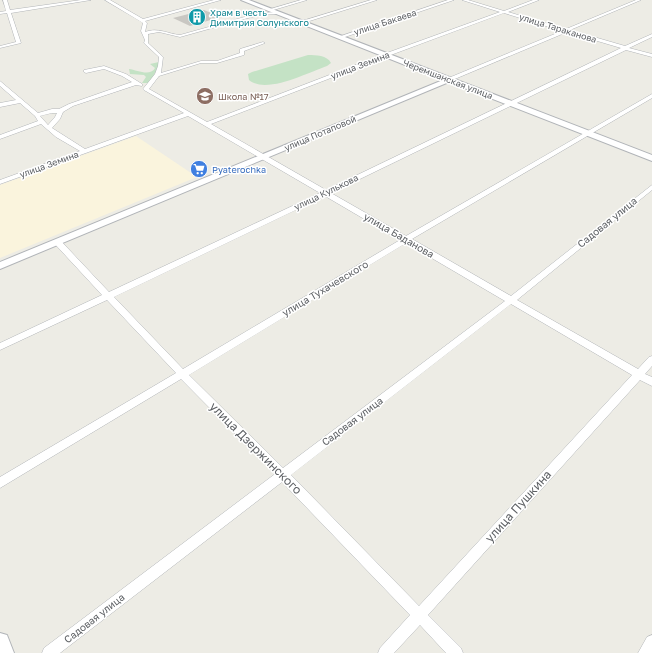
<svg xmlns="http://www.w3.org/2000/svg" width="652" height="653" viewBox="0 0 652 653" font-family="'Golos Text',sans-serif">
<style>
.commercial{fill:#faf4dd}
.green{fill:#c4e2c5}
.building{fill:#c9c7c2}
.lines{fill:none;stroke-linecap:round;stroke-linejoin:round}
.minor-casing{stroke:#b2b5b8;stroke-width:1}
.secondary-casing{stroke:#b1b4b8;stroke-width:2}
.minor{fill:#fff;fill-rule:evenodd}
.secondary{fill:#fff;fill-rule:evenodd}
.labels{text-anchor:middle;dominant-baseline:central;stroke-width:3;stroke-linejoin:round;paint-order:stroke}
.far-culture-label{font-size:9px;fill:#0d838f;stroke:#fff;text-anchor:start}
.far-street-label{font-size:9px;fill:#5d6064;stroke:#fff}
.far-education-label{font-size:9px;fill:#785e54;stroke:#fff;text-anchor:start}
.far-shop-label{font-size:9px;fill:#366cbe;stroke:#fff;text-anchor:start}
.street-label{font-size:10px;fill:#5d6064;stroke:#fff}
.near-street-label{font-size:12px;fill:#5d6064;stroke:#fff}
</style>
<rect width="100%" height="100%" fill="#edece5"/>
<!-- commercial -->
<polygon class="commercial" points="136,136 197,177 0,258 0,185"/>
<!-- green -->
<g class="green">
<path d="M308 55C316 55 327 55 331 63L327 66C309 72 266 95 249 80L248 74 252 72Z"/>
<path d="M159 62 157 72 154 74V76L149 83H142L146 77 144 75 130 74 129 69C137 70 150 77 155 68L150 64Z"/>
</g>
<!-- building -->
<polygon class="building" points="204,10 221,17 190,26 173,18"/>
<g class="lines">
<defs>
<g id="minor">
<polygon points="3,0 7,0 10,10 81,0 91,0 11,13 21,43 0,48 0,46 16,42 7,13 0,14 0,12 6,11"/>
<path d="M105 0H110L143 19 214 0H221L145 21 147 23 145 32C158 27 168 34 180 35L259 13 277 12V14L259 15 180 37 159 32 148 34V43L163 57 161 73 201 61H217L240 53V49L263 42 265 43 244 51V55L217 63H201L159 76 149 89 207 122 384 54 500 12 462 0H468L504 11 533 0H539L508 12 566 29 636 0H641L570 30 625 46 652 34V37L629 48 652 54V57L626 50 331 193 406 236 652 94V98L412 239 511 296 652 185V190L517 300 638 369 649 357 652 356V366L645 374 652 377V386L640 380 428 615 461 648 463 653H446L420 625 394 653H378L380 648 410 615 282 482 60 653H42L44 648 275 474 181 379 0 488V477L176 373 107 300 0 350V343L102 295 53 242 57 240H60L109 292 320 193 188 116 0 184V180L80 151 56 137 41 124 0 139V135L38 121 35 116 20 103 0 107V103L16 100 0 86V81L38 113 52 109H59L69 104 132 82 122 76 104 69 86 73 84 72V70L104 66 126 74 142 84V86L136 85 73 106 63 112 60 119 52 128 85 149 184 113 144 90 143 89 155 74 158 66 159 57 144 43 145 40 141 31 143 23ZM504 13 562 31 446 79V81H450L567 32 621 48 326 190 211 124 388 56ZM52 113H57L55 117 48 125 40 116ZM325 196 400 240 183 369 114 297ZM406 243 505 301 283 468 189 375ZM511 304 632 375 419 606 291 475Z"/>
<polygon points="301,0 307,0 270,11 267,10"/>
<polygon points="371,0 377,0 303,23 299,22"/>
<polygon points="448,0 454,0 342,38 338,37"/>
<polygon points="652,635 652,653 638,653 647,637"/>
</g>
<g id="secondary">
<polygon points="241,0 249,0 652,155 652,161 449,82 0,269 0,262 443,80"/>
<polygon points="0,633 7,635 14,653 0,653"/>
</g>
</defs>
<!-- minor casing -->
<use href="#minor" class="minor-casing"/>
<!-- secondary casing -->
<use href="#secondary" class="secondary-casing"/>
<!-- minor -->
<use href="#minor" class="minor"/>
<!-- secondary -->
<use href="#secondary" class="secondary"/>
</g>
<!-- icons -->
<defs>
<symbol id="building-disc" viewBox="-11 -11 22 22"><circle r="9.5" fill="#0f9aa8" stroke="#fff"/><path d="M-4-6H4V6H1V3H-1V6H-4ZM-2.5-4.3h1.7v1.8h-1.7ZM.8-4.3h1.7v1.8H.8ZM-2.5-1h1.7V.8h-1.7ZM.8-1h1.7V.8H.8Z" fill="#fff"/></symbol>
<symbol id="school-disc" viewBox="-11 -11 22 22"><circle r="9.5" fill="#8d6e63" stroke="#fff"/><path d="M0-5L7-2L0 1L-7-2ZM-4 1L0 2.5L4 1V4Q0 6-4 4Z" fill="#fff"/></symbol>
<symbol id="supermarket-disc" viewBox="-11 -11 22 22"><circle r="9.5" fill="#3f7fe0" stroke="#fff"/><path d="M-6-5.5h2.5l.6 2H6L4.5 2H-2.5L-4.4-4H-6ZM-1.5 3.2a1.3 1.3 0 1 0 .1 0ZM3 3.2a1.3 1.3 0 1 0 .1 0Z" fill="#fff"/></symbol>
</defs>
<g fill-rule="evenodd">
<use href="#building-disc" x="187" y="7" width="20" height="20"/>
<use href="#school-disc" x="195" y="86" width="20" height="20"/>
<use href="#supermarket-disc" x="189" y="159" width="20" height="20"/>
</g>
<g class="labels">
<!-- far-culture labels -->
<g class="far-culture-label">
<text x="210" y="12">Храм в честь<tspan x="210" dy="10">Димитрия Солунского</tspan></text>
</g>
<!-- far-street labels -->
<g class="far-street-label">
<text transform="translate(385 22) rotate(-18)">улица Бакаева</text>
<text transform="translate(558 28) rotate(17)">улица Тараканова</text>
<text transform="translate(360 65) rotate(-21)">улица Земина</text>
<text transform="translate(448 79) rotate(21)">Черемшанская улица</text>
<text transform="translate(320 133) rotate(-23)">улица Потаповой</text>
<text transform="translate(49 164) rotate(-20)">улица Земина</text>
<text transform="translate(326 192) rotate(-26)">улица Кулькова</text>
</g>
<!-- far-education labels -->
<g class="far-education-label">
<text x="218" y="96">Школа №17</text>
</g>
<!-- far-shop labels -->
<g class="far-shop-label">
<text x="212" y="169">Pyaterochka</text>
</g>
<!-- street labels -->
<g class="street-label">
<text transform="translate(607 222) rotate(-39)">Садовая улица</text>
<text transform="translate(399 235) rotate(30)">улица Баданова</text>
<text transform="translate(325 288) rotate(-31)">улица Тухачевского</text>
<text transform="translate(352 421) rotate(-37)">Садовая улица</text>
<text transform="translate(94 618) rotate(-38)">Садовая улица</text>
</g>
<!-- near-street labels -->
<g class="near-street-label">
<text transform="translate(256 448) rotate(45)">улица Дзержинского</text>
<text transform="translate(518 506) rotate(-48)">улица Пушкина</text>
</g>
</g>
</svg>
